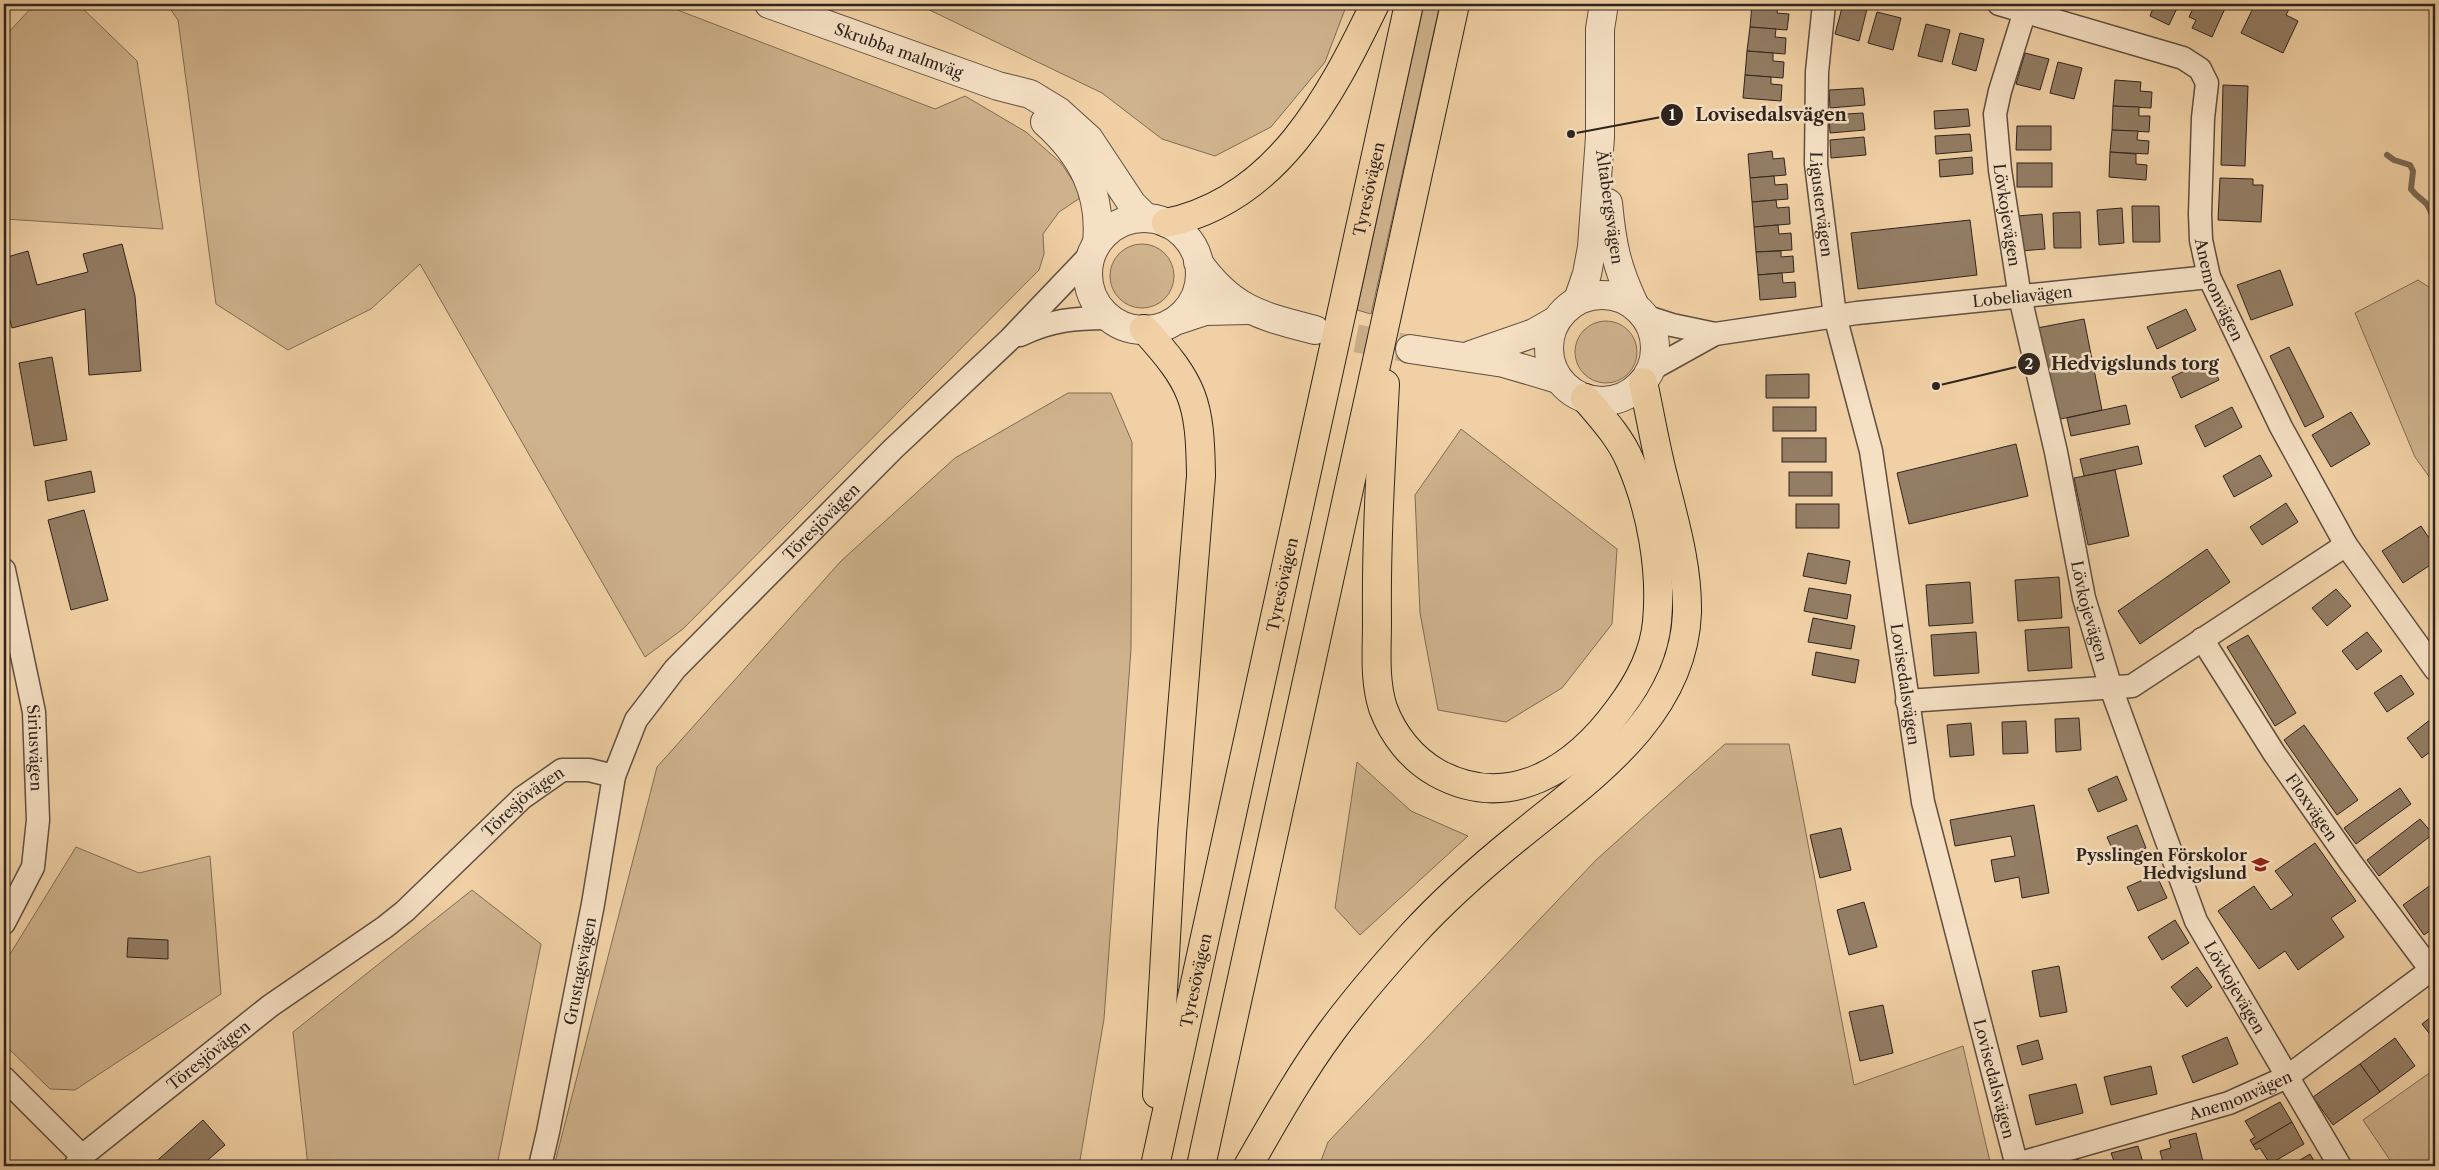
<svg xmlns="http://www.w3.org/2000/svg" width="2439" height="1170" viewBox="0 0 2439 1170" font-family="'Libre Caslon Text',serif">
<style>
.green{fill:#cfb38d;stroke:#7f6c56}
.lines{fill:none;stroke-linecap:round;stroke-linejoin:round}
.stream{stroke:#7b6853;stroke-width:6}
.building{fill:#937d64;stroke:#2f241e}
.tertiary-tunnel{stroke:#c9ae89;stroke-width:28;stroke-dasharray:28 14;stroke-linecap:butt}
.minor-casing{stroke:#5f4f40;stroke-width:25}
.tertiary-casing{stroke:#5f4f40;stroke-width:30}
.motorway-casing{stroke:#2f241e;stroke-width:30}
.minor{stroke:#f5e0c4;stroke-width:22}
.tertiary{stroke:#f5e0c4;stroke-width:28}
.motorway{stroke:#f0d0a4;stroke-width:28}
.labels{text-anchor:middle;dominant-baseline:central;stroke-width:5;stroke-linejoin:round;paint-order:stroke}
.street-label{font-size:16px;fill:#2f241e;stroke:#f5e0c4}
.poi-label{font-size:16px;font-weight:bold;fill:#2f241e;stroke:#f5e0c4;text-anchor:end}
.leader{fill:none;stroke:#2f241e;stroke-width:2}
.callout-dot{fill:#2f241e;stroke:#f5e0c4;stroke-width:2}
.mark-label{font-size:15px;text-anchor:middle;font-weight:bold;fill:#fff}
.callout-label{font-size:18px;text-anchor:middle;font-weight:bold;fill:#2f241e;stroke:#f5e0c4;stroke-width:5;stroke-linejoin:round;paint-order:stroke}
</style>
<rect width="100%" height="100%" fill="#f0d0a4"/>
<filter id="stains"><feTurbulence type="fractalNoise" baseFrequency=".004" numOctaves="4"/><feColorMatrix values="0 0 0 0 .2 0 0 0 0 .09 0 0 0 0 .02 0 0 0 .5 -.17"/></filter>
<radialGradient id="worn" r=".72"><stop offset=".6" stop-color="#630" stop-opacity="0"/><stop offset="1" stop-color="#630" stop-opacity=".3"/></radialGradient>
<!-- green -->
<g class="green">
<polygon points="35,4 78,4 137,61 163,229 4,219 4,37"/>
<polygon points="167,4 662,4 935,109 965,96 1026,132 1061,163 1083,196 1059,212 1043,234 1044,254 1039,270 683,629 645,657 420,264 371,309 288,350 216,304 178,20"/>
<polygon points="917,4 1347,4 1325,62 1271,127 1215,156 1162,139 1102,93"/>
<polygon points="1424,4 1440,4 1371,314 1357,310"/>
<circle cx="1142" cy="276" r="32"/>
<polygon points="2418,280 2435,291 2435,485 2415,457 2355,313"/>
<circle cx="1606" cy="352" r="31"/>
<polygon points="1068,393 1111,393 1132,442 1131,649 1104,1019 1079,1166 554,1166 657,767 841,561 955,458"/>
<polygon points="1461,429 1617,549 1612,624 1562,688 1506,722 1438,710 1420,613 1415,495"/>
<polygon points="1725,744 1789,744 1854,1085 1963,1046 1991,1166 1319,1166 1328,1142 1596,860"/>
<polygon points="1357,762 1411,811 1468,836 1360,935 1335,908"/>
<polygon points="76,847 139,873 210,856 221,994 75,1090 50,1089 4,1044 4,964"/>
<polygon points="472,890 541,944 497,1166 308,1166 293,1032"/>
<polygon points="2435,1069 2435,1166 2394,1166 2363,1120"/>
</g>
<g class="lines">
<!-- stream -->
<path class="stream" d="M2387 155 2394 160 2410 165 2413 171 2411 189C2421 203 2426 196 2433 218"/>
</g>
<!-- building -->
<g class="building">
<polygon points="1752,4 1778,4 1777,13 1789,14 1787,30 1750,27"/>
<polygon points="1843,4 1867,9 1859,41 1835,34"/>
<polygon points="2108,4 2128,4 2125,10"/>
<polygon points="2147,4 2179,4 2169,25 2150,16 2153,8"/>
<polygon points="2195,4 2227,4 2212,37 2192,28 2196,20 2189,17"/>
<polygon points="2255,4 2279,4 2289,9 2286,15 2298,21 2283,53 2241,33"/>
<polygon points="1877,12 1901,18 1893,50 1868,43"/>
<polygon points="1926,24 1950,30 1942,62 1918,56"/>
<polygon points="1750,27 1776,29 1775,37 1786,38 1785,54 1747,51"/>
<polygon points="1960,33 1984,39 1976,71 1952,64"/>
<polygon points="1747,51 1773,53 1773,61 1784,62 1783,78 1745,75"/>
<polygon points="2025,53 2049,59 2040,90 2016,84"/>
<polygon points="2058,62 2082,68 2074,99 2050,93"/>
<polygon points="1745,75 1771,77 1771,84 1782,85 1781,101 1743,98"/>
<polygon points="2115,80 2141,82 2140,91 2152,92 2151,108 2113,106"/>
<polygon points="2223,85 2248,86 2245,166 2221,165"/>
<polygon points="1863,88 1865,105 1830,108 1829,90"/>
<polygon points="2113,106 2139,107 2139,116 2150,116 2149,132 2112,130"/>
<polygon points="1968,109 1970,126 1935,129 1934,111"/>
<polygon points="1863,113 1865,130 1830,133 1829,115"/>
<polygon points="2017,126 2051,126 2051,150 2016,150"/>
<polygon points="2112,130 2138,131 2137,140 2149,141 2148,154 2110,152"/>
<polygon points="1970,134 1972,151 1936,154 1935,136"/>
<polygon points="1864,137 1866,155 1831,158 1830,140"/>
<polygon points="1772,151 1773,159 1784,158 1786,175 1750,178 1748,154"/>
<polygon points="2110,152 2136,154 2136,164 2147,165 2146,180 2109,177"/>
<polygon points="1972,157 1973,174 1940,177 1939,160"/>
<rect x="2017" y="163" width="35" height="24"/>
<polygon points="1774,176 1775,185 1787,184 1788,199 1752,202 1750,178"/>
<polygon points="2220,178 2253,179 2253,185 2263,185 2261,222 2218,220"/>
<polygon points="1776,200 1777,208 1789,207 1790,224 1754,227 1752,202"/>
<polygon points="2132,206 2159,206 2160,242 2133,242"/>
<polygon points="2122,208 2124,243 2099,245 2097,210"/>
<polygon points="2080,212 2081,248 2054,248 2053,213"/>
<polygon points="2042,214 2045,249 2020,251 2017,216"/>
<polygon points="1970,220 1977,275 1858,289 1851,233"/>
<polygon points="1778,225 1779,234 1791,233 1792,250 1756,252 1754,227"/>
<polygon points="122,244 135,296 141,371 89,375 85,309 12,328 4,297 4,258 28,251 37,285 88,272 83,254"/>
<polygon points="1781,251 1781,257 1793,256 1794,272 1758,275 1756,252"/>
<polygon points="2280,270 2293,305 2251,320 2237,285"/>
<polygon points="1782,273 1783,283 1795,282 1796,297 1760,300 1758,275"/>
<polygon points="2186,309 2196,330 2157,349 2147,327"/>
<polygon points="2084,319 2102,410 2056,420 2037,328"/>
<polygon points="2289,347 2324,417 2305,427 2270,356"/>
<polygon points="52,357 67,440 34,446 19,363"/>
<polygon points="2209,359 2219,380 2181,398 2172,377"/>
<polygon points="1809,374 1809,398 1766,398 1766,375"/>
<polygon points="2126,405 2130,424 2071,436 2067,418"/>
<rect x="1773" y="407" width="43" height="24"/>
<polygon points="2232,407 2242,427 2205,447 2195,426"/>
<polygon points="2351,412 2370,444 2331,467 2312,435"/>
<rect x="1782" y="438" width="44" height="24"/>
<polygon points="2016,444 2028,496 1909,524 1897,473"/>
<polygon points="2138,446 2142,464 2084,476 2080,459"/>
<polygon points="2260,455 2272,476 2234,497 2223,476"/>
<polygon points="2115,470 2129,536 2088,545 2074,478"/>
<polygon points="91,471 95,492 48,501 45,481"/>
<rect x="1789" y="472" width="43" height="24"/>
<polygon points="2286,503 2298,522 2262,545 2250,527"/>
<rect x="1796" y="504" width="43" height="24"/>
<polygon points="84,510 108,600 71,610 48,520"/>
<polygon points="2421,526 2435,547 2435,562 2403,583 2382,551"/>
<polygon points="2207,549 2230,582 2140,644 2118,611"/>
<polygon points="1808,553 1850,561 1846,584 1803,576"/>
<polygon points="2059,577 2062,618 2018,621 2015,580"/>
<polygon points="1970,582 1973,623 1929,626 1926,585"/>
<polygon points="1809,588 1851,595 1847,619 1804,611"/>
<polygon points="2336,589 2351,606 2327,626 2312,608"/>
<polygon points="1813,618 1855,626 1851,649 1808,642"/>
<polygon points="2069,627 2072,668 2028,671 2025,630"/>
<polygon points="1976,632 1979,673 1934,676 1931,635"/>
<polygon points="2367,632 2382,651 2357,670 2342,651"/>
<polygon points="2248,635 2296,713 2275,726 2227,647"/>
<polygon points="1816,652 1859,660 1855,683 1812,675"/>
<polygon points="2401,675 2414,694 2387,712 2374,693"/>
<polygon points="2079,718 2081,750 2056,752 2055,719"/>
<polygon points="2431,719 2435,725 2435,748 2422,758 2407,738"/>
<polygon points="2026,721 2028,753 2003,754 2002,722"/>
<polygon points="1971,723 1974,755 1950,757 1947,725"/>
<polygon points="2304,725 2358,800 2337,815 2284,740"/>
<polygon points="2117,776 2127,800 2098,812 2088,789"/>
<polygon points="2400,788 2411,804 2356,844 2344,828"/>
<polygon points="2034,805 2049,893 2022,898 2019,877 1995,882 1991,860 2015,856 2011,836 1955,846 1950,820"/>
<polygon points="2420,819 2433,834 2379,876 2367,860"/>
<polygon points="2137,825 2146,848 2117,860 2107,837"/>
<polygon points="1841,828 1851,870 1820,878 1810,835"/>
<polygon points="2315,843 2356,901 2331,918 2344,937 2298,970 2285,951 2259,969 2218,911 2254,886 2271,910 2293,895 2275,871"/>
<polygon points="2156,874 2167,898 2138,911 2127,887"/>
<polygon points="2435,882 2435,927 2424,935 2403,905"/>
<polygon points="1864,902 1877,947 1849,955 1837,910"/>
<polygon points="2175,920 2189,943 2162,960 2148,937"/>
<polygon points="128,938 168,940 168,959 127,957"/>
<polygon points="2059,966 2067,1012 2040,1017 2032,971"/>
<polygon points="2197,967 2212,987 2187,1007 2171,987"/>
<polygon points="1883,1005 1893,1053 1860,1061 1849,1012"/>
<polygon points="2435,1014 2435,1041 2422,1024"/>
<polygon points="2227,1037 2238,1064 2193,1083 2182,1056"/>
<polygon points="2395,1038 2415,1066 2380,1092 2360,1064"/>
<polygon points="2038,1040 2043,1059 2022,1065 2017,1046"/>
<polygon points="2360,1064 2380,1092 2333,1125 2313,1097"/>
<polygon points="2151,1066 2157,1094 2111,1105 2104,1077"/>
<polygon points="2076,1084 2083,1113 2036,1125 2029,1095"/>
<polygon points="2280,1102 2292,1122 2253,1145 2250,1140 2255,1137 2245,1121"/>
<polygon points="203,1120 225,1145 201,1166 151,1166"/>
<polygon points="2292,1122 2304,1144 2270,1164 2260,1148 2256,1150 2253,1145"/>
<polygon points="2196,1133 2204,1166 2164,1166 2160,1151 2171,1148 2169,1140"/>
<polygon points="2138,1146 2144,1166 2104,1166 2103,1164 2114,1161 2111,1153"/>
<polygon points="2310,1154 2317,1166 2290,1166"/>
<polygon points="2078,1159 2080,1166 2052,1166"/>
</g>
<g class="lines">
<!-- tertiary-tunnel -->
<polyline class="tertiary-tunnel" points="1315,330 1410,349"/>
<defs>
<g id="minor">
<path id="s1" d="M1824 4 1817 72 1816 164 1835 316 1871 451 1923 802 2017 1166"/>
<path id="s2" d="M1999 4 2183 58 2200 69 2207 83 2203 118 2200 214 2201 240 2209 277 2281 427 2346 545 2435 669"/>
<path id="s3" d="M2025 11 2000 91 1995 114 2000 170 2020 297 2056 452 2084 598 2111 688 2196 921 2340 1166"/>
<path id="s4" d="M1647 317 1672 325 1715 334 1857 313 2209 277"/>
<path d="M1020 335C1051 320 1075 318 1108 318"/>
<polyline points="1652,369 1715,334"/>
<path id="s5" d="M4 570 34 712 38 820 33 867 4 923"/>
<path id="s6" d="M2202 639 2274 753 2351 863 2431 970"/>
<polyline points="1907,701 2132,686 2346,545"/>
<polyline points="4,1078 82,1156"/>
<path id="s7" d="M2017 1164 2229 1103 2287 1077 2435 967"/>
<path id="s8" d="M75 1166 82 1156 270 1006 385 927 405 911 522 798 562 770H589L614 776 636 720 675 669 893 449 1010 339 1092 253"/>
<path id="s9" d="M540 1166 548 1132 593 904 614 776"/>
</g>
<g id="tertiary">
<path id="s10" d="M769 4 998 86 1030 94 1058 111 1089 139 1132 204 1145 217"/>
<path d="M1045 122C1082 155 1102 193 1097 243"/>
<path d="M1608 203C1612 244 1616 266 1634 304"/>
<circle cx="1144" cy="274" r="56"/>
<path d="M1198 262C1232 310 1261 316 1315 330"/>
<circle cx="1602" cy="348" r="53"/>
<polyline points="1578,300 1587,274 1592,247 1600,137 1600,29 1604,4"/>
<polyline points="1178,320 1205,311 1248,310"/>
<polyline points="1410,349 1504,363 1558,379"/>
<polyline points="1471,355 1534,333 1555,321"/>
</g>
<g id="motorway">
<path d="M1166 223C1277 200 1330 97 1375 4"/>
<path d="M1144 329C1194 384 1200 401 1201 476L1172 833 1157 1094"/>
<path d="M1385 384C1381 463 1376 542 1377 621 1377 650 1374 680 1383 708 1393 735 1412 759 1437 773 1510 813 1576 768 1619 709 1638 684 1654 654 1657 622 1662 569 1651 509 1630 461 1620 437 1601 417 1585 398"/>
<path id="s11" d="M1155 1166 1409 4"/>
<polyline points="1201,1166 1455,4"/>
<path d="M1248 1166C1274 1121 1300 1074 1331 1032 1356 998 1383 967 1411 936 1443 901 1480 868 1517 838 1589 779 1683 717 1687 613 1688 566 1674 520 1663 476 1655 445 1650 414 1643 382"/>
</g>
</defs>
<!-- minor casing -->
<use href="#minor" class="minor-casing"/>
<!-- tertiary casing -->
<use href="#tertiary" class="tertiary-casing"/>
<!-- motorway casing -->
<use href="#motorway" class="motorway-casing"/>
<!-- minor -->
<use href="#minor" class="minor"/>
<!-- tertiary -->
<use href="#tertiary" class="tertiary"/>
<!-- motorway -->
<use href="#motorway" class="motorway"/>
</g>
<!-- icons -->
<defs>
<symbol id="school-bare" viewBox="-9 -9 18 18"><path d="M0-5L7-2L0 1L-7-2ZM-4 1L0 2.5L4 1V4Q0 6-4 4Z" fill="#8f2418" stroke="#f5e0c4" stroke-width="2.5" paint-order="stroke"/></symbol>
</defs>
<g fill-rule="evenodd">
<use href="#school-bare" x="2248" y="852" width="25" height="25"/>
</g>
<g class="labels">
<!-- street labels -->
<g class="street-label">
<text stroke="none"><textPath href="#s10" startOffset="138">Skrubba malmväg</textPath></text>
<text stroke="none"><textPath href="#s11" startOffset="1000">Tyresövägen</textPath></text>
<text stroke="none"><textPath href="#s1" startOffset="201">Ligustervägen</textPath></text>
<text transform="translate(1610 207) rotate(82)">Ältabergsvägen</text>
<text stroke="none"><textPath href="#s3" startOffset="209">Lövkojevägen</textPath></text>
<text stroke="none"><textPath href="#s2" startOffset="438">Anemonvägen</textPath></text>
<text stroke="none"><textPath href="#s4" startOffset="380">Lobeliavägen</textPath></text>
<text stroke="none"><textPath href="#s8" startOffset="1014">Töresjövägen</textPath></text>
<text stroke="none"><textPath href="#s11" startOffset="595">Tyresövägen</textPath></text>
<text stroke="none"><textPath href="#s3" startOffset="614">Lövkojevägen</textPath></text>
<text stroke="none"><textPath href="#s1" startOffset="689">Lovisedalsvägen</textPath></text>
<text stroke="none"><textPath href="#s5" startOffset="181">Siriusvägen</textPath></text>
<text stroke="none"><textPath href="#s8" startOffset="579">Töresjövägen</textPath></text>
<text stroke="none"><textPath href="#s6" startOffset="201">Floxvägen</textPath></text>
<text stroke="none"><textPath href="#s9" startOffset="199">Grustagsvägen</textPath></text>
<text stroke="none"><textPath href="#s11" startOffset="190">Tyresövägen</textPath></text>
<text stroke="none"><textPath href="#s3" startOffset="1019">Lövkojevägen</textPath></text>
<text stroke="none"><textPath href="#s8" startOffset="174">Töresjövägen</textPath></text>
<text stroke="none"><textPath href="#s1" startOffset="1094">Lovisedalsvägen</textPath></text>
<text stroke="none"><textPath href="#s7" startOffset="234">Anemonvägen</textPath></text>
</g>
<!-- poi labels -->
<g class="poi-label">
<text x="2247" y="855">Pysslingen Förskolor<tspan x="2247" dy="18">Hedvigslund</tspan></text>
</g>
</g>
<!-- callouts -->
<path class="leader" d="M1571 134L1672 115M1936 386L2029 364"/>
<g class="callout-dot">
<circle cx="1571" cy="134" r="5"/>
<circle cx="1936" cy="386" r="5"/>
<circle cx="1672" cy="115" r="12"/>
<circle cx="2029" cy="364" r="12"/>
</g>
<g class="mark-label">
<text x="1672" y="120">1</text>
<text x="2029" y="369">2</text>
</g>
<g class="callout-label">
<text x="1771" y="121">Lovisedalsvägen</text>
<text x="2135" y="370">Hedvigslunds torg</text>
</g>
<!-- margin -->
<rect width="2439" height="1170" fill="none" stroke="#f0d0a4" stroke-width="20"/>
<rect x="5" y="5" width="2429" height="1160" fill="none" stroke="#2f241e" stroke-width="2.5"/>
<rect x="10" y="10" width="2419" height="1150" fill="none" stroke="#2f241e"/>
<rect width="100%" height="100%" filter="url(#stains)"/>
<rect width="100%" height="100%" fill="url(#worn)"/>
</svg>
